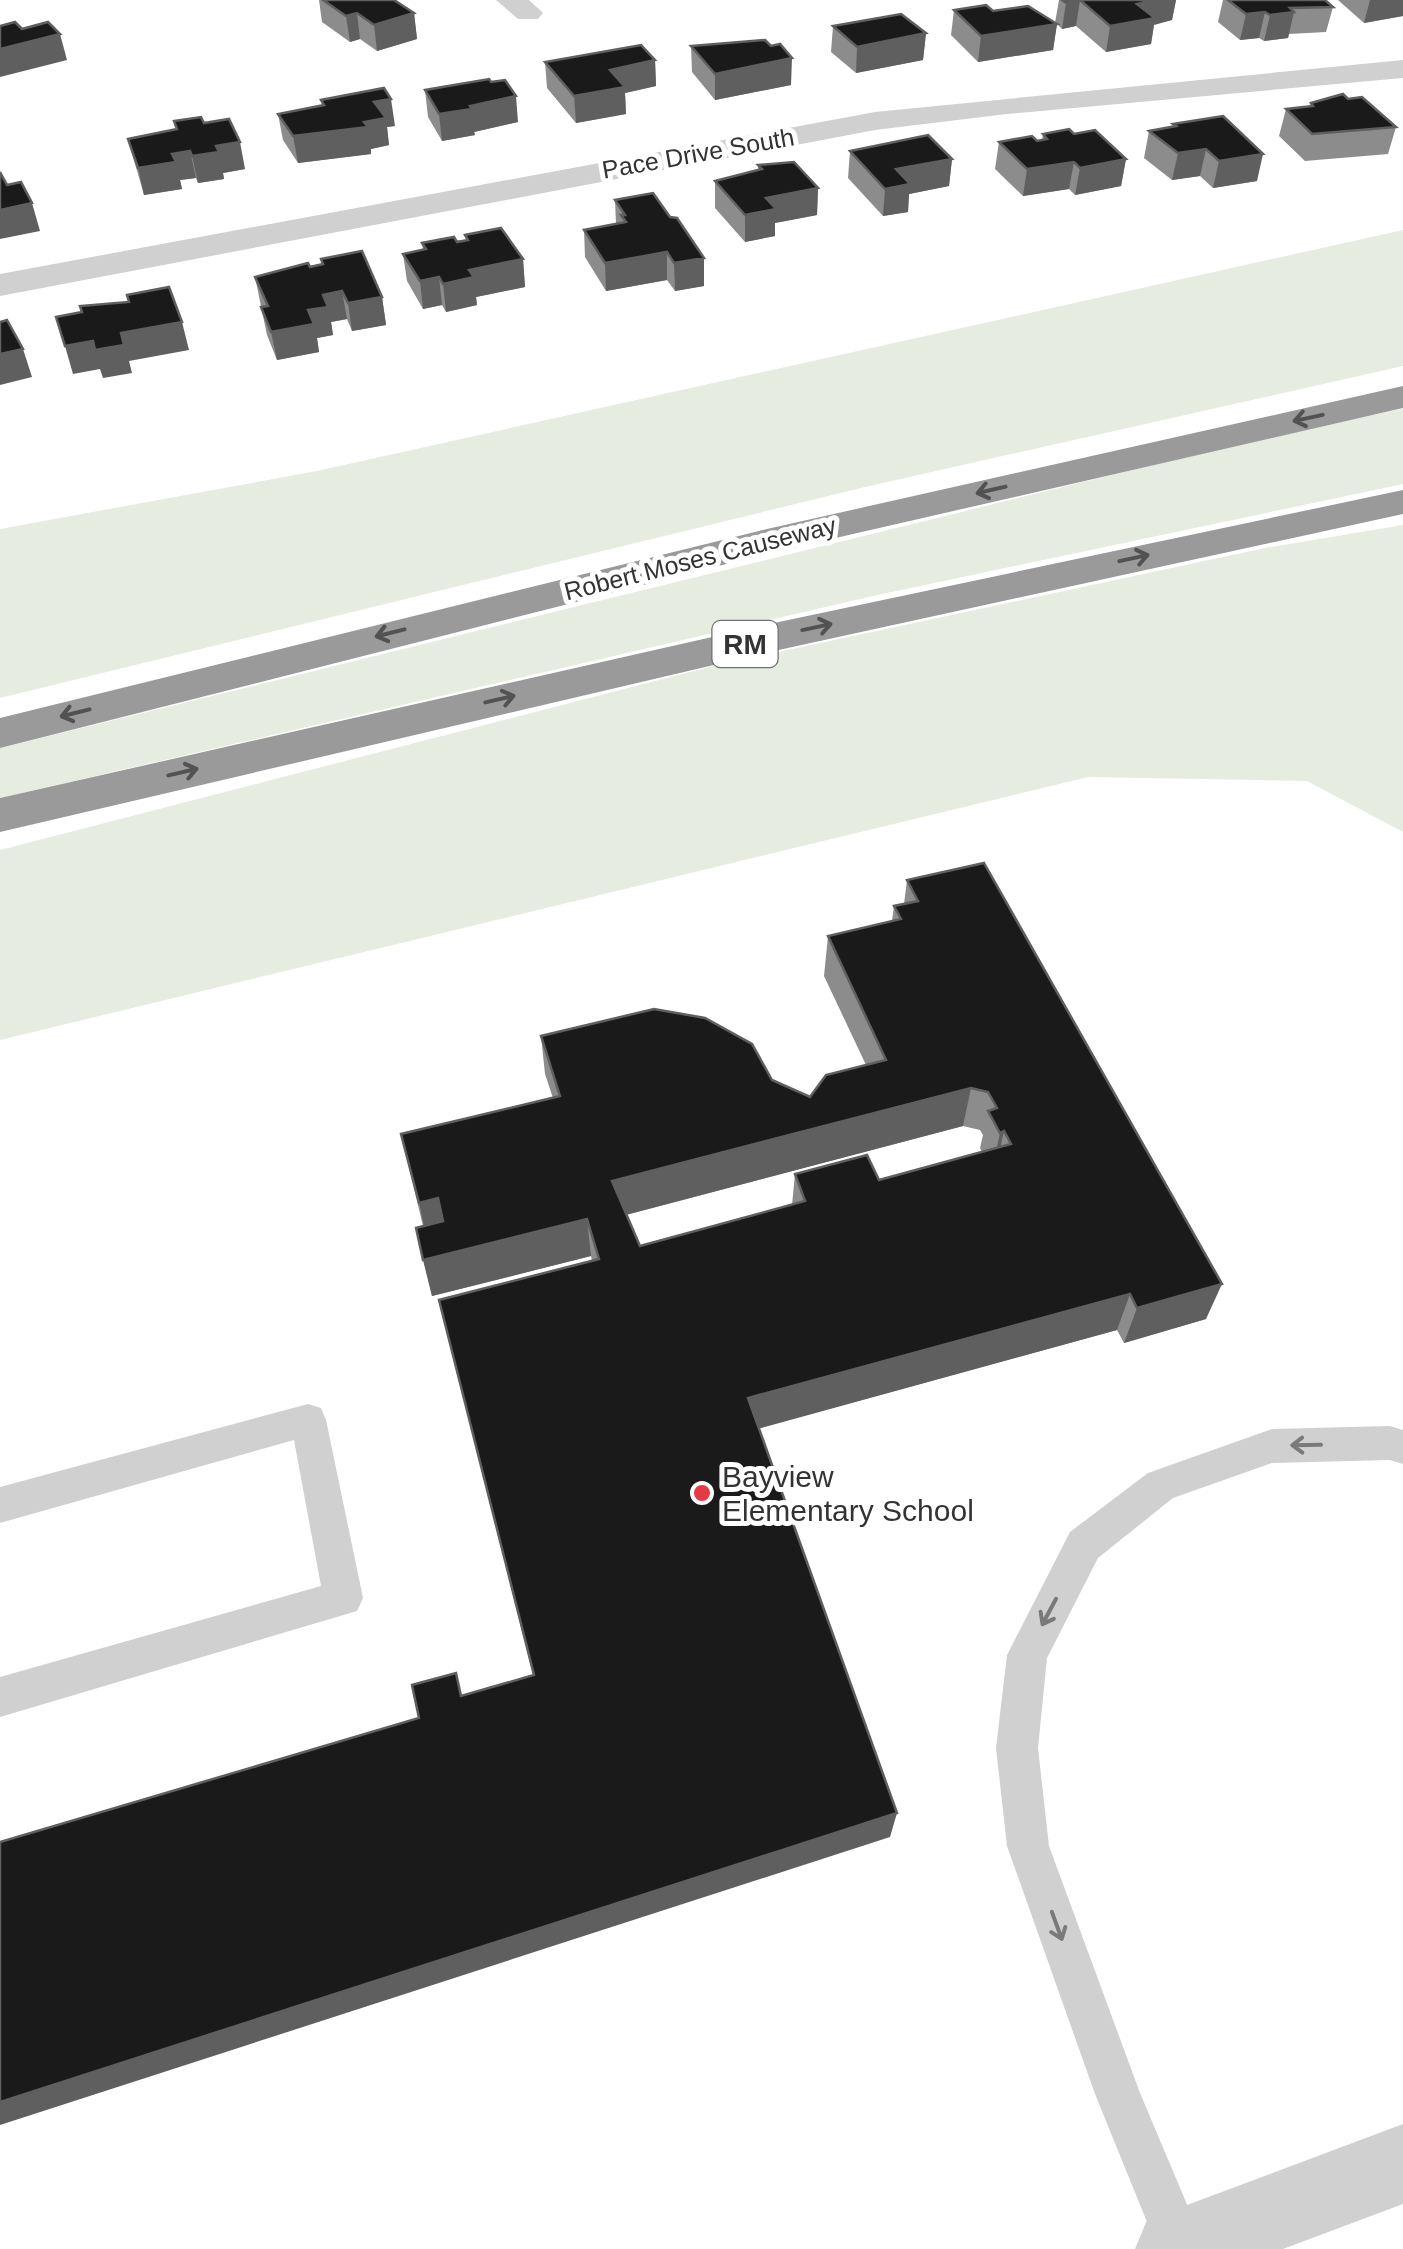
<svg xmlns="http://www.w3.org/2000/svg" width="1403" height="2249" viewBox="0 0 1403 2249" font-family="Arial,sans-serif">
<style>
.green{fill:#e6ecdf}
.lines{fill:none;stroke-linecap:round;stroke-linejoin:round}
.lane{fill:#d0d0d0;fill-rule:evenodd}
.street{fill:#d0d0d0;fill-rule:evenodd}
.highway{fill:#9a9a9a;fill-rule:evenodd}
.wall{fill:#8c8c8c;fill-rule:evenodd}
.shaded-wall{fill:#5f5f5f}
.building{fill:#1a1a1a;stroke:#5f5f5f;stroke-width:2.5;fill-rule:evenodd}
.oneway{stroke:#525252}
.oneway2{stroke:#7a7a7a}
.poi-dot{fill:#e63946;stroke:#fff;stroke-width:4}
.labels{text-anchor:middle;dominant-baseline:central;stroke-width:10;stroke-linejoin:round;paint-order:stroke}
.far-street-label{font-size:25px;fill:#333;stroke:#fff}
.shield{fill:#fff;stroke:#707070;stroke-width:2.5}
.shield-label{font-size:28px;font-weight:bold;fill:#333}
.poi-label{font-size:30px;fill:#333;stroke:#fff;text-anchor:start}
</style>
<rect width="100%" height="100%" fill="#fff"/>
<!-- green -->
<g class="green">
<polygon points="1403,230 1403,366 865,487 0,698 0,529 317,471"/>
<polygon points="1403,409 1403,484 873,596 0,798 0,748 1283,433"/>
<polygon points="1403,525 1403,832 1307,781 1088,777 0,1040 0,850 713,666 1265,548"/>
</g>
<g class="lines">
<!-- lane -->
<g class="lane">
<polygon points="308,1404 321,1408 326,1420 363,1598 357,1611 0,1717 0,1677 321,1586 294,1440 0,1523 0,1487"/>
<polygon points="1390,1426 1403,1430 1403,1464 1390,1460 1272,1463 1173,1498 1098,1558 1047,1658 1038,1748 1049,1846 1140,2093 1205,2247 1158,2249 1095,2094 1007,1846 996,1748 1007,1655 1070,1532 1148,1473 1272,1429"/>
</g>
<!-- street -->
<g class="street">
<polygon points="496,0 529,0 543,13 538,19 518,19"/>
<polygon points="1403,60 1403,78 1007,114 875,130 0,296 0,274 875,112"/>
<polygon points="1403,2124 1403,2204 1283,2249 1135,2249 1147,2220"/>
</g>
<!-- highway -->
<g class="highway">
<polygon points="1403,386 1403,408 770,553 0,748 0,718 767,529"/>
<polygon points="1403,490 1403,514 774,651 0,832 0,798 774,623"/>
</g>
</g>
<!-- wall -->
<g class="wall">
<polygon points="319,0 394,0 414,13 417,39 377,51 360,39 350,42 322,22"/>
<polygon points="1059,0 1176,0 1172,20 1154,24 1151,44 1106,52 1076,26 1062,29 1057,24 1053,50 978,62 951,35 954,10 993,11 1055,23"/>
<polygon points="1223,0 1325,0 1333,7 1326,32 1289,34 1288,38 1264,41 1259,38 1240,40 1218,22"/>
<polygon points="1338,0 1403,0 1403,16 1364,23"/>
<polygon points="833,26 926,33 923,60 856,73 831,52"/>
<polygon points="691,46 791,85 715,100 692,72"/>
<polygon points="655,60 656,86 625,93 626,114 576,123 547,88 545,62"/>
<polygon points="425,90 518,122 474,132 475,135 442,141 428,117"/>
<polygon points="1348,99 1396,127 1388,154 1305,161 1279,136 1286,109 1310,106 1311,103"/>
<polygon points="321,100 395,126 387,127 389,145 371,149 371,154 298,163 283,140 278,114 322,105"/>
<polygon points="174,121 204,123 245,169 223,173 224,179 198,183 196,178 180,180 182,189 144,195 128,139 176,129"/>
<polygon points="1173,124 1257,181 1213,188 1200,176 1172,180 1144,158 1149,131 1172,127"/>
<polygon points="1043,134 1074,134 1126,159 1121,186 1075,195 1069,189 1023,196 995,169 999,142 1037,141 1042,140"/>
<polygon points="850,151 952,159 949,186 909,194 908,212 883,216 848,178"/>
<polygon points="758,165 818,188 817,215 775,223 775,236 745,242 715,208 715,181 758,170"/>
<polygon points="615,200 670,217 704,258 704,286 675,291 667,280 606,291 585,257 584,230 616,224"/>
<polygon points="465,235 523,259 525,287 476,297 477,305 446,312 442,305 423,309 407,281 403,254 423,250 422,243 466,240"/>
<polygon points="321,259 382,297 386,325 352,331 347,319 331,322 333,335 317,338 319,352 277,360 267,335 255,277 322,264"/>
<path d="M907 880 1206 1319 1124 1343 1117 1330 759 1428 890 1837 419 1718 463 1695 533 1675 439 1300 592 1261 591 1256 432 1296 416 1228 423 1226 401 1134 553 1098 545 1074 541 1036 772 1080 810 1097 866 1065 824 976 828 936 892 921 894 906 904 904ZM963 1126 980 1130 983 1135 980 1148 982 1152 879 1180 795 1174 792 1205 640 1246 626 1215Z"/>
</g>
<!-- shaded-wall -->
<g class="shaded-wall">
<polygon points="1080,0 1076,26 1062,29 1066,3"/>
<polygon points="1154,0 1176,0 1172,20 1154,25 1151,44 1106,52 1110,26 1137,4"/>
<polygon points="1370,0 1403,0 1403,16 1364,23"/>
<polygon points="1265,12 1259,38 1240,40 1246,14"/>
<polygon points="1294,12 1288,38 1264,41 1270,15"/>
<polygon points="357,13 360,39 350,42 346,16"/>
<polygon points="414,13 417,39 377,51 374,25"/>
<polygon points="1057,24 1053,50 978,62 981,36"/>
<polygon points="926,33 923,60 856,73 857,47"/>
<polygon points="60,34 67,60 0,77 0,49"/>
<polygon points="792,58 791,85 715,100 715,74"/>
<polygon points="655,60 656,86 625,93 626,114 576,123 574,96 610,70"/>
<polygon points="516,96 518,122 474,132 475,135 442,141 439,114"/>
<polygon points="391,99 395,126 387,127 389,145 371,149 371,154 298,163 293,136 364,122 374,102"/>
<polygon points="240,142 245,169 223,173 224,179 198,183 192,156 216,146"/>
<polygon points="1206,149 1200,176 1172,180 1178,153"/>
<polygon points="190,151 196,178 180,180 182,189 144,195 138,168 172,154"/>
<polygon points="1263,154 1257,181 1213,188 1219,161"/>
<polygon points="952,159 949,186 909,194 908,212 883,216 885,189 896,169"/>
<polygon points="1126,159 1121,186 1075,195 1080,168"/>
<polygon points="1074,162 1069,189 1023,196 1027,169"/>
<polygon points="818,188 817,215 775,223 775,236 745,242 745,215 766,198"/>
<polygon points="32,203 40,231 0,239 0,210"/>
<polygon points="667,252 667,280 606,291 605,263"/>
<polygon points="704,258 704,286 675,291 674,263"/>
<polygon points="523,259 525,287 476,297 477,305 446,312 443,284 469,270"/>
<polygon points="439,277 442,305 423,309 420,281"/>
<polygon points="342,291 347,319 331,322 333,335 317,338 319,352 277,360 271,332 323,295"/>
<polygon points="382,297 386,325 352,331 348,303"/>
<polygon points="182,322 189,350 129,361 132,373 103,378 100,369 73,374 65,346 121,333"/>
<polygon points="23,349 32,377 0,385 0,354"/>
<polygon points="971,1088 963,1126 614,1218 612,1181"/>
<polygon points="1004,1131 996,1168 992,1170 1000,1133"/>
<polygon points="438,1198 445,1235 427,1240 419,1203"/>
<polygon points="587,1219 591,1256 432,1296 423,1260"/>
<polygon points="1222,1284 1206,1319 1124,1343 1137,1308"/>
<polygon points="1130,1294 1117,1330 747,1432 748,1398"/>
<polygon points="897,1813 890,1837 0,2125 0,2102"/>
</g>
<!-- building -->
<g class="building">
<polygon points="323,0 394,0 414,13 374,25 357,13 346,16"/>
<polygon points="1062,0 1154,0 1137,4 1155,18 1110,26 1080,0 1066,3"/>
<polygon points="1228,0 1325,0 1333,7 1290,8 1294,12 1270,15 1265,12 1246,14"/>
<polygon points="986,5 993,11 1028,6 1057,24 981,36 954,10"/>
<polygon points="901,14 926,33 857,47 833,26"/>
<polygon points="15,22 22,29 48,22 60,34 0,49 0,26"/>
<polygon points="765,40 771,46 780,44 792,58 715,74 691,46"/>
<polygon points="641,45 655,60 610,70 625,87 574,96 545,62"/>
<polygon points="489,79 491,82 505,80 516,96 470,106 472,109 439,114 425,90"/>
<polygon points="384,88 391,99 374,102 386,118 364,122 368,127 293,136 278,114 324,105 321,100"/>
<polygon points="1343,94 1348,99 1362,97 1396,127 1312,134 1286,109 1313,106 1311,103"/>
<polygon points="1223,116 1263,154 1219,161 1206,149 1178,153 1149,131 1176,126 1173,124"/>
<polygon points="201,117 204,123 229,119 240,142 216,146 219,152 192,156 190,151 172,154 176,162 138,168 128,139 177,129 174,121"/>
<polygon points="1069,129 1074,134 1095,130 1126,159 1080,168 1074,162 1027,169 999,142 1032,136 1037,141 1047,139 1043,134"/>
<polygon points="928,135 952,159 896,169 910,184 885,189 850,151"/>
<polygon points="794,162 818,188 766,198 776,209 745,215 715,181 762,169 758,165"/>
<polygon points="0,172 7,185 21,182 32,203 0,210"/>
<polygon points="653,193 670,217 677,218 704,258 674,263 667,252 605,263 584,230 626,222 621,215 625,215 615,200"/>
<polygon points="501,228 523,259 469,270 474,277 443,284 439,277 420,281 403,254 426,249 422,243 454,237 457,242 468,240 465,235"/>
<polygon points="362,251 382,297 348,303 342,291 323,295 328,307 308,310 314,324 271,332 261,307 268,306 255,277 308,263 310,267 323,264 321,259"/>
<polygon points="169,287 182,322 121,333 124,345 95,350 93,341 65,346 56,317 82,312 80,306 129,302 127,295"/>
<polygon points="7,320 23,349 0,354 0,322"/>
<path d="M984 863 1222 1284 1137 1308 1130 1294 748 1398 897 1813 0 2102V1842L419 1718 412 1685 456 1673 461 1696 534 1675 439 1300 599 1259 587 1219 423 1260 416 1228 443 1221 438 1198 419 1203 401 1134 560 1096 541 1036 654 1009 705 1018 752 1044 772 1080 810 1097 826 1075 886 1060 828 936 901 919 894 906 918 901 907 880ZM971 1088 988 1092 997 1108 988 1111 1000 1133 1004 1131 1011 1144 879 1180 867 1155 795 1174 805 1201 640 1246 612 1181Z"/>
</g>
<!-- one-way arrows -->
<defs><path id="oneway-shaft" d="M-6 0H5M1.5-3L5.5 0L1.5 3" fill="none" stroke-width="1.6" stroke-linecap="round" stroke-linejoin="round" transform="scale(2.5)"/></defs>
<g class="oneway">
<use href="#oneway-shaft" transform="translate(1308 418) rotate(168)"/>
<use href="#oneway-shaft" transform="translate(991 490) rotate(167)"/>
<use href="#oneway-shaft" transform="translate(1134 558) rotate(-12)"/>
<use href="#oneway-shaft" transform="translate(817 627) rotate(-12)"/>
<use href="#oneway-shaft" transform="translate(390 633) rotate(166)"/>
<use href="#oneway-shaft" transform="translate(500 699) rotate(-13)"/>
<use href="#oneway-shaft" transform="translate(75 713) rotate(166)"/>
<use href="#oneway-shaft" transform="translate(183 772) rotate(-13)"/>
</g>
<g class="oneway2">
<use href="#oneway-shaft" transform="translate(1306 1445) rotate(179)"/>
<use href="#oneway-shaft" transform="translate(1049 1612) rotate(118)"/>
<use href="#oneway-shaft" transform="translate(1057 1926) rotate(70)"/>
</g>
<!-- markers -->
<circle class="poi-dot" cx="702" cy="1493" r="10"/>
<g class="labels">
<!-- far-street labels -->
<g class="far-street-label">
<text transform="translate(698 153) rotate(-10)">Pace Drive South</text>
<text transform="translate(700 558) rotate(-14)">Robert Moses Causeway</text>
</g>
<!-- shield labels -->
<rect class="shield" x="712.5" y="621" width="65" height="46" rx="8"/>
<g class="shield-label">
<text x="745" y="644">RM</text>
</g>
<!-- poi labels -->
<g class="poi-label">
<text x="722" y="1476">Bayview<tspan x="722" dy="34">Elementary School</tspan></text>
</g>
</g>
</svg>
